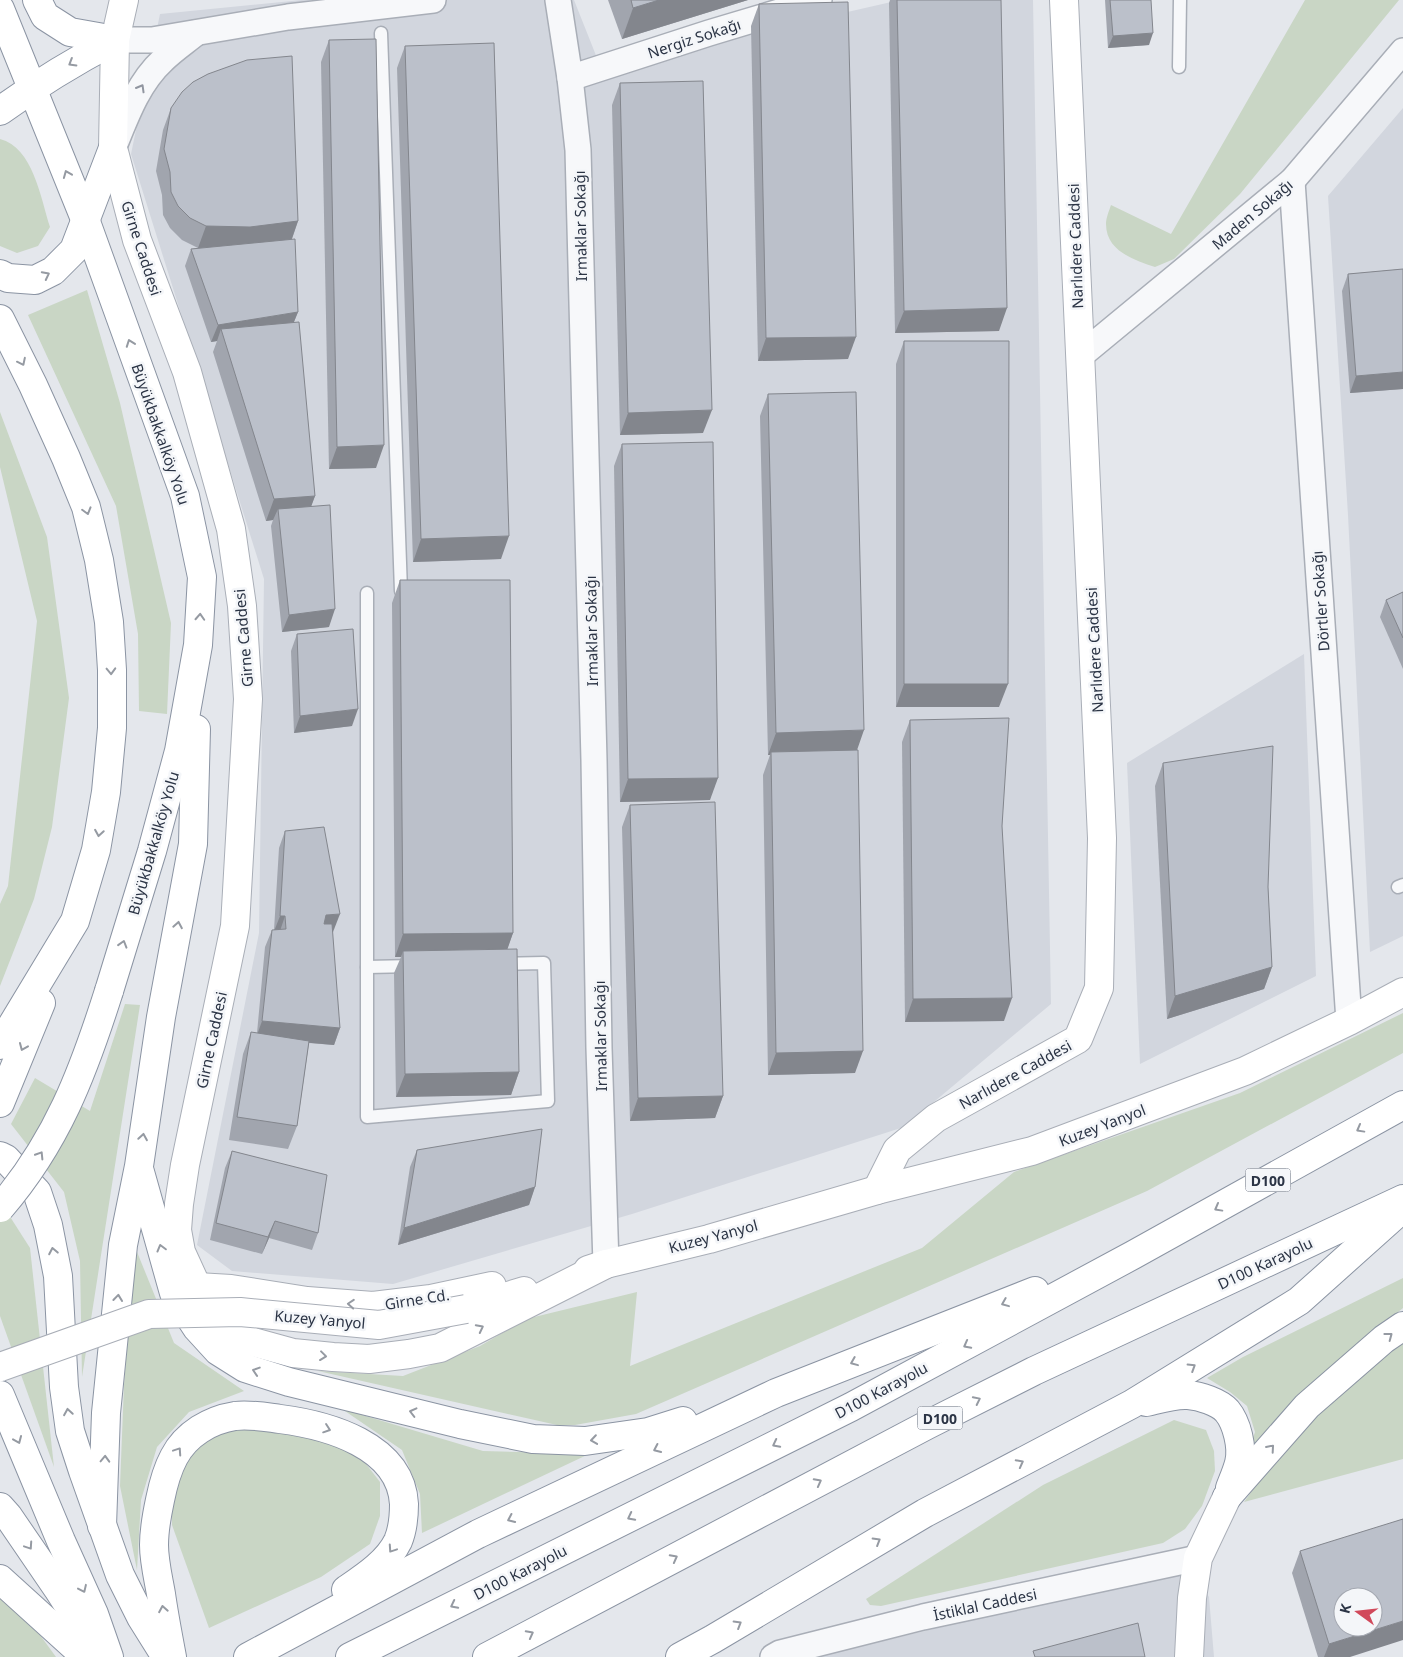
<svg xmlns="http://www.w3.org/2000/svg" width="1403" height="1657" viewBox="0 0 1403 1657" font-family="'Noto Sans',sans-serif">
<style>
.built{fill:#d2d6de}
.green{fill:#c9d6c5}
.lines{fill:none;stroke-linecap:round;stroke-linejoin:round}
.lane-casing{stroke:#a9aeb7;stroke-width:15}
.street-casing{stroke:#a9aeb7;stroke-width:28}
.secondary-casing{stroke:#a9aeb7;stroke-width:30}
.highway-casing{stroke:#8b94a3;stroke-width:30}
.lane{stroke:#f7f8fa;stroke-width:12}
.street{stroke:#f7f8fa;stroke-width:25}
.secondary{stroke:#fff;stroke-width:28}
.highway{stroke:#fff;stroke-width:28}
.secondary-bridge-casing{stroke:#a9aeb7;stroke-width:30;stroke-linecap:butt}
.highway-bridge-casing{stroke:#8b94a3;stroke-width:30;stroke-linecap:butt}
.secondary-bridge{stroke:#fff;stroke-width:28}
.highway-bridge{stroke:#fff;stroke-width:28}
.wall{fill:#a1a5ae}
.shaded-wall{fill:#83868d}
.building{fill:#bbc0ca;stroke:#83868d;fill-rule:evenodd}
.oneway{stroke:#959aa2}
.oneway2{stroke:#9196a0}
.labels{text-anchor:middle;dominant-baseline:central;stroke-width:5;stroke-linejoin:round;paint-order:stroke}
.shield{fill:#f4f6f9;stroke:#676e7b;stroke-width:1}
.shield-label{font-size:14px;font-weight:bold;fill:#2b3445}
.street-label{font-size:15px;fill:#2b3445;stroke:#f4f6f9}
</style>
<rect width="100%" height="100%" fill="#e4e7ec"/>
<!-- built -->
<g class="built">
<polygon points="302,0 574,0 601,68 900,0 1033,0 1051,1004 904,1127 632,1214 393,1284 232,1271 197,1245 259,933 264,579 131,154 160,14"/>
<polygon points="1403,108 1403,936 1370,952 1348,515 1328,196"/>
<polygon points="1304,654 1316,976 1140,1064 1127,763"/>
<polygon points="1191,1568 1209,1597 1214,1657 815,1657"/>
</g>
<!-- green -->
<g class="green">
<path d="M1305 0H1399L1240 194 1174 259 1155 267C1134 260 1106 251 1106 224 1106 218 1109 211 1111 205L1171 234Z"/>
<path d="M0 139C33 147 41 199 50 227L38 246 17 253 0 246Z"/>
<polygon points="87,290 120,403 171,623 167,714 139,711 138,634 116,506 28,315"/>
<polygon points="0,412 47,537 69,698 52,827 34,899 0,986 0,904 8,886 37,621 0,467"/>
<polygon points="125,1004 140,1005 82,1377 80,1261 64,1192 11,1124 35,1078 90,1111"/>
<polygon points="1403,1013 1403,1053 1147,1191 636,1414 575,1425 557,1425 318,1371 403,1376 480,1346 526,1319 637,1292 630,1366 922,1248 1014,1172 1240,1093"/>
<polygon points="0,1201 30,1248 54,1467 0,1316"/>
<polygon points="135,1247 174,1343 244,1391 189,1412 157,1447 141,1500 137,1570 120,1486 124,1385"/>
<polygon points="1403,1278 1403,1308 1340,1360 1260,1444 1253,1445 1252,1441 1255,1432 1247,1406 1230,1392 1207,1378 1243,1357"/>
<polygon points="1403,1342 1403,1459 1244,1502 1283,1447 1332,1397"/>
<polygon points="342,1409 483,1451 589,1454 422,1533 420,1494 402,1450"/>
<polygon points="1174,1420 1206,1430 1214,1451 1215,1471 1202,1506 1185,1529 1163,1543 881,1606 870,1605 866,1599 1043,1485"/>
<polygon points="246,1428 278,1431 326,1440 363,1460 380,1482 380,1516 370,1544 321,1577 209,1628 172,1525 172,1492 192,1447 214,1434"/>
<polygon points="0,1597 32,1624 56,1657 0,1657"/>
</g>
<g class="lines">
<defs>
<g id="lane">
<polyline points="381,33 401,591"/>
<polyline points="1179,67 1180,0"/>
<polyline points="367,593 367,1117 548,1101 544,963 501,964"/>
<polyline points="1398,887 1403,885"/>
<polyline points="367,967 414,966"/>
</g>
<g id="street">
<polyline points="558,0 570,78 578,150 594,760 599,1048 606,1264"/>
<polyline points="115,40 152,40 288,17 433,0"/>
<polyline points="570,78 709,33 819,0"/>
<path d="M115 144C127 114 139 82 163 60 173 50 185 42 196 33"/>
<polyline points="1292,181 1349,1021"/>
<polyline points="1080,356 1292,181 1403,51"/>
<polyline points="773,1657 780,1653 923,1617 1198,1558"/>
</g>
<g id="secondary">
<polyline points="124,0 115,40 113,148 137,240 187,372 231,529 242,606 248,699 235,926 185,1165 179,1204 177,1230 181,1252 197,1287 219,1323 225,1328 253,1342 293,1353 333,1357 369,1359 409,1354 440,1348 606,1264"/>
<polyline points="877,1190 897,1150 936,1118 1078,1039 1099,988 1102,838 1064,0"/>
<polyline points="588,1270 606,1264 709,1239 877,1190 1032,1151 1245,1071 1349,1021 1403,992"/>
<polyline points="197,1287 231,1289 307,1301 373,1306 431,1299 492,1286"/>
<polyline points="466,1309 524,1291"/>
<polyline points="1189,1657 1192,1598 1198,1558 1227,1497"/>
</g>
<g id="highway">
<polyline points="37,0 45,16 70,32 115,40"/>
<polyline points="0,9 85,219 185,496 202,577 198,645 179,751 152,851 109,991"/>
<path d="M0 111C37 84 75 61 115 40"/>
<polyline points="0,274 8,278 35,280 53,271 74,250 113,148"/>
<polyline points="0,319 33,385 66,458 86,507 99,560 109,622 112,670 112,728 106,792 96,850 75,921 0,1045"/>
<polyline points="0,1103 41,1003"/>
<polyline points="0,1156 6,1159 37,1192 48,1225 58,1276 64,1387 70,1431 83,1471 120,1575 141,1617 166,1657"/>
<polyline points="140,1172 174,1293 197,1328 218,1351 245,1368 289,1382 460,1424 533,1439 585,1441 648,1432 683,1421"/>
<polyline points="0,1395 61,1541 94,1614 109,1657"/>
<path d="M1146 1402C1159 1399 1175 1394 1188 1395 1200 1396 1219 1402 1227 1411 1237 1423 1243 1448 1239 1463 1237 1471 1233 1480 1230 1488"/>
<polyline points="1227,1497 1307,1406 1384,1339 1403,1326"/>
<polyline points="0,1507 8,1516 58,1589 93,1644"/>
<polyline points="102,1526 106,1413 123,1245 139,1166 161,1017 193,844 196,729"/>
<polyline points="0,1579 86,1657"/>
<path d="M172 1657C168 1636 164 1615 161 1594 158 1577 154 1561 154 1545 154 1530 157 1514 160 1500 163 1485 167 1470 174 1457 186 1434 210 1420 235 1416 250 1414 265 1417 280 1419 327 1425 401 1445 404 1504 404 1516 403 1529 398 1541 388 1562 365 1577 346 1590"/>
<polyline points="248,1657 478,1534 776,1393 1035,1291"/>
<polyline points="350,1657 851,1407 1133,1255 1403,1105"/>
<polyline points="487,1657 927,1425 1034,1371 1403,1199"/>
<polyline points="680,1657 713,1639 925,1513 1132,1404 1299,1301 1403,1208"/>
</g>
</defs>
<!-- lane casing -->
<use href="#lane" class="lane-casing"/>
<!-- street casing -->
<use href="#street" class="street-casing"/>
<!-- secondary casing -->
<use href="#secondary" class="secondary-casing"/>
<!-- highway casing -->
<use href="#highway" class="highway-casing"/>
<!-- lane -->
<use href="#lane" class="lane"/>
<!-- street -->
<use href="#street" class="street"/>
<!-- secondary -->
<use href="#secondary" class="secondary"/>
<!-- highway -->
<use href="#highway" class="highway"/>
<defs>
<polyline id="secondary-bridge" points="0,1367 149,1314 240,1312 379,1325 466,1309"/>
<path id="highway-bridge" d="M0 1208C57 1142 83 1073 109 991"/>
</defs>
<!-- secondary-bridge casing -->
<use href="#secondary-bridge" class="secondary-bridge-casing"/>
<!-- highway-bridge casing -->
<use href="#highway-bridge" class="highway-bridge-casing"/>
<!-- secondary-bridge -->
<use href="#secondary-bridge" class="secondary-bridge"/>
<!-- highway-bridge -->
<use href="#highway-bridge" class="highway-bridge"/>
</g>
<!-- wall -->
<g class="wall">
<polygon points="608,0 748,0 622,39"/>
<polygon points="890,0 1001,0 999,331 895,333 889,3"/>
<polygon points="1105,0 1151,0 1149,45 1108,48"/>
<polygon points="759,4 848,359 758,361 751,26"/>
<polygon points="329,40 376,468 329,469 321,62"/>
<polygon points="405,46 501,559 413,562 397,68"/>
<polygon points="620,83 703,433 620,435 612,105"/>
<polygon points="171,108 298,221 292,239 298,312 294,322 315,496 311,506 329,627 282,632 271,526 273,520 266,521 213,352 217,341 211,342 185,266 191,249 198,248 182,240 170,228 163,215 162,195 156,171 163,130"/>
<polygon points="1403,269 1403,389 1350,393 1342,291 1348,274"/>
<polygon points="904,341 999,707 896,707 896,364"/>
<polygon points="768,394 857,750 855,1073 768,1075 763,775 770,755 768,755 760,416"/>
<polygon points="622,444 710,800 620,802 614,466"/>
<polygon points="400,580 513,933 507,949 519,1072 511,1095 396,1097 394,973 401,957 395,957 392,603"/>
<polygon points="1403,592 1403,669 1380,617 1386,600"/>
<polygon points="297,634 352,726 294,733 291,651"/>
<polygon points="910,720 1004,1021 905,1022 902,742"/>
<polygon points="1163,763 1268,887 1272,967 1264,989 1167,1019 1155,786"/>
<polygon points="630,805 723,1096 715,1118 630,1121 622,827"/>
<polygon points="285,831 333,932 332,932 340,1028 334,1045 309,1043 297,1126 288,1149 229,1140 243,1054 251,1032 257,1033 265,947 272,930 274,930 279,848"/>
<polygon points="417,1150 535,1187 529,1205 398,1245 410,1167"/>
<polygon points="232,1151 318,1233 312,1250 269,1238 262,1254 210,1240 225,1168"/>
<polygon points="1300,1551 1350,1657 1318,1657 1292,1573"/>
</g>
<!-- shaded-wall -->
<g class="shaded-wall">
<polygon points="659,0 748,0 622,39 633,8"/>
<polygon points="1153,33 1149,45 1108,48 1113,36"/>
<polygon points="298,221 290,244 198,248 206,226"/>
<polygon points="1007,308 999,331 895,333 904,311"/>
<polygon points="298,312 291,329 221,329 217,341 211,342 218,325"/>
<polygon points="856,337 848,359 758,361 766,338"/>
<polygon points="1403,372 1403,389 1350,393 1356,376"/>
<polygon points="712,410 703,433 620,435 628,413"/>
<polygon points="384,445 376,468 329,469 337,447"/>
<polygon points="315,496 307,518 278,509 273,520 266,521 274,499"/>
<polygon points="509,536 501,559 413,562 421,539"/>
<polygon points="335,609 329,627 282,632 289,615"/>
<polygon points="904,684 1008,684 999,707 896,707"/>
<polygon points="358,709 352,726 294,733 300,716"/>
<polygon points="864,730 856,753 771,752 770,755 768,755 776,733"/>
<polygon points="718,778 710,800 620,802 628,779"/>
<polygon points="340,914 333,932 319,932 326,915"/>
<polygon points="280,916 285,916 279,934 273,934"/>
<polygon points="513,933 505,956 403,951 401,957 395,957 403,934"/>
<polygon points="1272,967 1264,989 1167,1019 1175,996"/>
<polygon points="1012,998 1004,1021 905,1022 913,999"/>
<polygon points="262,1021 340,1028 334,1045 256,1038"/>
<polygon points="863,1051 855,1073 768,1075 776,1053"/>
<polygon points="519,1072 511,1095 396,1097 405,1074"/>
<polygon points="723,1096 715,1118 630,1121 638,1098"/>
<polygon points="535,1187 529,1205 398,1245 404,1228"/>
<polygon points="275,1221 269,1238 262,1254 268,1237"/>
<polygon points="1403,1621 1403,1640 1350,1657 1324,1657 1329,1644"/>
</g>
<!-- building -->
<g class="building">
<polygon points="631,0 659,0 633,8"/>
<polygon points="897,0 1001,0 1007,308 904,311"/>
<polygon points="1110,0 1151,0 1153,33 1113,36"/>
<polygon points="848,2 856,337 766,338 759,4"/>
<polygon points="376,39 384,445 337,447 329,40"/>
<polygon points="494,43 509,536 421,539 405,46"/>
<polygon points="292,56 298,221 250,227 206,226 190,218 178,206 171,192 170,172 164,149 171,108 182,92 193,82 208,74 247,60"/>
<polygon points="703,81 712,410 628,413 620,83"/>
<polygon points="295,239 298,312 218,325 191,249"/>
<polygon points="1403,269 1403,372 1356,376 1348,274"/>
<polygon points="299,322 315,496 274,499 221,329"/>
<polygon points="904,341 1009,341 1008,684 904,684"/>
<polygon points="856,392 864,730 776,733 768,394"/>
<polygon points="713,442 718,778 628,779 622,444"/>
<polygon points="330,505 335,609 289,615 278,509"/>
<polygon points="400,580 510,580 513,933 403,934"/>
<polygon points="1403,592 1403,638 1386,600"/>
<polygon points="353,629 358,709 300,716 297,634"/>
<polygon points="1009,718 1002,826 1012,998 913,999 910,720"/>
<polygon points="1273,746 1268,887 1272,967 1175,996 1163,763"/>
<polygon points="858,750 863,1051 776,1053 771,752"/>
<polygon points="715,802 723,1096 638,1098 630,805"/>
<polygon points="324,827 340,914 326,915 324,924 332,924 340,1028 262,1021 272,930 286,929 285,916 280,916 285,831"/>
<polygon points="517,949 519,1072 405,1074 403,951"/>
<polygon points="251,1032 309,1041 297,1126 237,1117"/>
<polygon points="542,1129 535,1187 404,1228 417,1150"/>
<polygon points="232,1151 327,1175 318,1233 275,1221 268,1237 216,1223"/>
<path d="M1403 1519V1621L1329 1644 1300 1551ZM1343 1597H1373V1627H1343Z"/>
<polygon points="1138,1623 1145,1657 1035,1657 1033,1651"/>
</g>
<!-- one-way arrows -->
<defs><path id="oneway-chevron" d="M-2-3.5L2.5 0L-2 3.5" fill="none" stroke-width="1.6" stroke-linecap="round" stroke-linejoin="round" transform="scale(1.25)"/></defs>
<g class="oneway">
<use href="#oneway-chevron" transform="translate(72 63) rotate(149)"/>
<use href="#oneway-chevron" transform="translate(67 174) rotate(-112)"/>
<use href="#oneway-chevron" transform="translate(46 275) rotate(-27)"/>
<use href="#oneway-chevron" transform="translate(130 343) rotate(-110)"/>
<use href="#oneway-chevron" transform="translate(22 362) rotate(64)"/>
<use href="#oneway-chevron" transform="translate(87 511) rotate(74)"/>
<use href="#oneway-chevron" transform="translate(200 617) rotate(-87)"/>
<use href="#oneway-chevron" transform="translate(111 671) rotate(88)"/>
<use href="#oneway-chevron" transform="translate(99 833) rotate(99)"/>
<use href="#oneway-chevron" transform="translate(178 925) rotate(-80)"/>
<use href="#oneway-chevron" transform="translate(123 944) rotate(-73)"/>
<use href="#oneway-chevron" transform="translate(23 1047) rotate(113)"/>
<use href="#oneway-chevron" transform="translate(1360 1129) rotate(151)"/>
<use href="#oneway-chevron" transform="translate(143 1137) rotate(-81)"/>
<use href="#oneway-chevron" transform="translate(40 1155) rotate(-58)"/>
<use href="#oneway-chevron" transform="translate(1218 1208) rotate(151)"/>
<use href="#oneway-chevron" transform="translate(161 1248) rotate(-105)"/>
<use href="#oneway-chevron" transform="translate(53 1251) rotate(-101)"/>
<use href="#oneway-chevron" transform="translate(118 1298) rotate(-84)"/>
<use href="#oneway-chevron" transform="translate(1005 1303) rotate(158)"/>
<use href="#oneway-chevron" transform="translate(351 1304) rotate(-176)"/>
<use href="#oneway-chevron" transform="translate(480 1328) rotate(-27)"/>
<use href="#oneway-chevron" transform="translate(1389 1336) rotate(-37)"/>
<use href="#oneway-chevron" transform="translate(967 1345) rotate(152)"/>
<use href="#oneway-chevron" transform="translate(323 1356) rotate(7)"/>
<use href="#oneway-chevron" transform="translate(854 1362) rotate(158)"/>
<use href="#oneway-chevron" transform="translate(1192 1367) rotate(-32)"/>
<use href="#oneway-chevron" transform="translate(256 1371) rotate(-162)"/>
<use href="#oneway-chevron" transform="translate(977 1400) rotate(-26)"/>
<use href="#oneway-chevron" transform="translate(68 1412) rotate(-99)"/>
<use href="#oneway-chevron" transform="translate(413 1412) rotate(-166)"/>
<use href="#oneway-chevron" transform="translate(327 1429) rotate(19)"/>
<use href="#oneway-chevron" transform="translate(18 1440) rotate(67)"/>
<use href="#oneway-chevron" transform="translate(594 1440) rotate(172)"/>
<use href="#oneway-chevron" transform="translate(776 1444) rotate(153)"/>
<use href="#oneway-chevron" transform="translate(1271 1448) rotate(-49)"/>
<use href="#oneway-chevron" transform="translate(657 1449) rotate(155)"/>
<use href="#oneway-chevron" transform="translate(178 1451) rotate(-56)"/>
<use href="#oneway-chevron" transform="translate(105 1459) rotate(-88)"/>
<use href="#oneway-chevron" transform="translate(1020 1463) rotate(-28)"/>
<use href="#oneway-chevron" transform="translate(818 1482) rotate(-28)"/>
<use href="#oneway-chevron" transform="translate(631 1517) rotate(153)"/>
<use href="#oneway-chevron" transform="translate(511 1519) rotate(155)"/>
<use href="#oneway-chevron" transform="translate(877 1541) rotate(-31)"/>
<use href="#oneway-chevron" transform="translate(29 1546) rotate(56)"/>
<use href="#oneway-chevron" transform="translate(392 1549) rotate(124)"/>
<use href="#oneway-chevron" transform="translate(674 1558) rotate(-28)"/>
<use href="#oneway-chevron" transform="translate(83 1589) rotate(65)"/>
<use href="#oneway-chevron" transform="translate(454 1605) rotate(153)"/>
<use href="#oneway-chevron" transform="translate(163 1609) rotate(-100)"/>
<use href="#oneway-chevron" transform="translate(738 1624) rotate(-31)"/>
<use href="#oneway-chevron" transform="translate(530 1634) rotate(-28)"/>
</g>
<use class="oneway2" href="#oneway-chevron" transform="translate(141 88) rotate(-60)"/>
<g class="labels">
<!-- shield labels -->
<g class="shield">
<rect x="1245.5" y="1168.5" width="45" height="23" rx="4"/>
<rect x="917.5" y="1406.5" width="45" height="23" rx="4"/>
</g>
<g class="shield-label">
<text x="1268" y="1180">D100</text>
<text x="940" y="1418">D100</text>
</g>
<!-- street labels -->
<g class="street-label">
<text transform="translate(694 38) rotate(-18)">Nergiz Sokağı</text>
<text transform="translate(1252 214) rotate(-40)">Maden Sokağı</text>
<text transform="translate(580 226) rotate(-91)">Irmaklar Sokağı</text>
<text transform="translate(1075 246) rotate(-92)">Narlıdere Caddesi</text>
<text transform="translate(142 248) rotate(72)">Girne Caddesi</text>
<text transform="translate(161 434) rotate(71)">Büyükbakkalköy Yolu</text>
<text transform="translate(1320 601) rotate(-94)">Dörtler Sokağı</text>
<text transform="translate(591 631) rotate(-91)">Irmaklar Sokağı</text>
<text transform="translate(243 638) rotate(-95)">Girne Caddesi</text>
<text transform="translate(1094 650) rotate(-93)">Narlıdere Caddesi</text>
<text transform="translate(153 843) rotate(-74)">Büyükbakkalköy Yolu</text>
<text transform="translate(600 1036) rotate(-91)">Irmaklar Sokağı</text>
<text transform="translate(211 1040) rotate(-78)">Girne Caddesi</text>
<text transform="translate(1015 1074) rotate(-29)">Narlıdere Caddesi</text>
<text transform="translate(1102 1125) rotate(-21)">Kuzey Yanyol</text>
<text transform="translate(713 1236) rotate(-15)">Kuzey Yanyol</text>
<text transform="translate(1265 1263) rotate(-25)">D100 Karayolu</text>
<text transform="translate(417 1299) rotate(-9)">Girne Cd.</text>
<text transform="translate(320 1319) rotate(5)">Kuzey Yanyol</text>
<text transform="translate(881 1390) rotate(-28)">D100 Karayolu</text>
<text transform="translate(520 1572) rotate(-27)">D100 Karayolu</text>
<text transform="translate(985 1604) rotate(-12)">İstiklal Caddesi</text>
</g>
</g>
<!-- north arrow -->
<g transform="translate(1358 1612) rotate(285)"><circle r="24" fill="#f4f6f9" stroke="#a4a8b1"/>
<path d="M0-4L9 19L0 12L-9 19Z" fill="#d1495b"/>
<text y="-8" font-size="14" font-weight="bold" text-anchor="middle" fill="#2b3445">K</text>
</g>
</svg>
